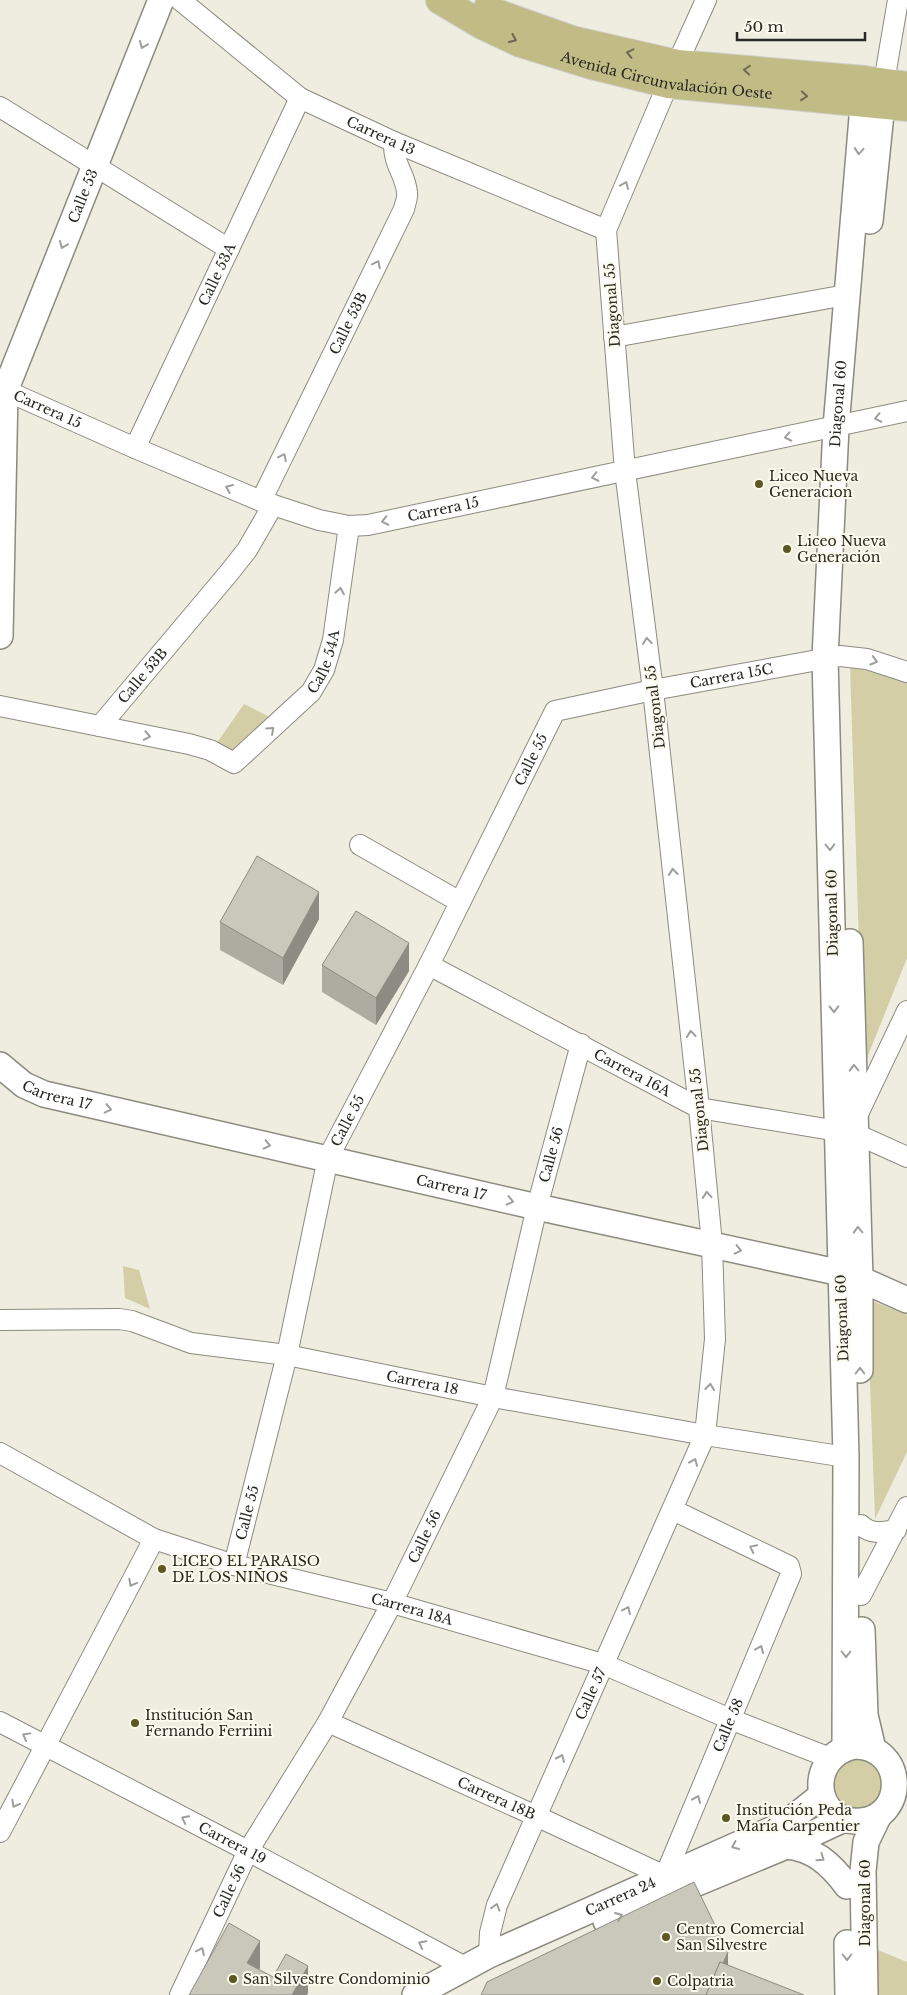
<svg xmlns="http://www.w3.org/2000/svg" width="907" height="1995" viewBox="0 0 907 1995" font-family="'Libre Baskerville',serif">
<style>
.green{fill:#d3cea6}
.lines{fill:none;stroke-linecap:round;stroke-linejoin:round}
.minor-casing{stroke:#8c8b7f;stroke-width:22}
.tertiary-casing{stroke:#8c8b7f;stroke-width:28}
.primary-casing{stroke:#d0d0cf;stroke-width:30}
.minor{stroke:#fff;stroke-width:20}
.tertiary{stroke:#fff;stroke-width:25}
.primary{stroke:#c1bb85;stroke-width:28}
.wall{fill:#adaca1}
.shaded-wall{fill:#8d8c83}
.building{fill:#c9c8bb;stroke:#8d8c83}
.oneway{stroke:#6d6a4f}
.oneway2{stroke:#9e9e9c}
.poi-dot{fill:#5d5723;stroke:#fbfaec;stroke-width:2}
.labels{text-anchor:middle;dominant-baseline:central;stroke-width:4;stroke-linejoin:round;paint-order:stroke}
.street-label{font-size:14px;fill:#282823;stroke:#fbfaec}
.poi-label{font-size:14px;fill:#282823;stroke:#fbfaec;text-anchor:start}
</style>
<rect width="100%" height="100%" fill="#eeeddf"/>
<!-- green -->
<g class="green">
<polygon points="850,666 907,682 907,958 863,1068"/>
<polygon points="244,704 268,716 232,757 214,747"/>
<polygon points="123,1266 139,1270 150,1309 125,1298"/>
<polygon points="867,1299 907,1315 907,1452 875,1519"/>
<path d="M860 1756C865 1759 870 1760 874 1763 877 1765 879 1769 880 1773 891 1795 860 1824 841 1803 837 1800 835 1795 832 1791L836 1766Z"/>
<polygon points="873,1948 907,1962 907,1995 875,1995"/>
</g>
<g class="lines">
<defs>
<g id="minor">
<path id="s1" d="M180 0 300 98 394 142 606 230"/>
<polyline points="884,82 898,0"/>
<polyline points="0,107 229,249"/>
<polyline points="614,337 846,295"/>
<path id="s2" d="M0 388 135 448 261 501 319 520 349 526 368 525 907 411"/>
<path id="s3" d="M135 448 300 98"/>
<path id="s4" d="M261 501 404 209C405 204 408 198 407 193 406 174 393 166 394 142"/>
<path id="s5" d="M0 706 189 744 210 750 234 763 311 692 324 670 333 640 349 526"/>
<path id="s6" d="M100 726 228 574 247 550 273 505"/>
<polyline points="360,845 460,902"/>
<path id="s7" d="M429 965 699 1108 856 1134 907 1157"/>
<polyline points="856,1118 907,1011"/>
<path id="s8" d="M0 1320 119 1319 132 1321 191 1343 287 1355 493 1397 705 1435 846 1457"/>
<path id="s9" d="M0 1453 154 1539 234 1565 392 1603 603 1664 730 1719 830 1758"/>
<path d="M861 1525C871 1535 883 1532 896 1530"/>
<path id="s10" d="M234 1565 287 1355 328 1158 429 965 555 711 653 690 840 656 867 659 907 672"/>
<polyline points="861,1595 907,1507"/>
<path id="s11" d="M0 1722 248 1851 465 1967"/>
<path id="s12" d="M328 1722 536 1816 665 1876 791 1574 789 1566 673 1510"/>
<polyline points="0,1832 154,1539"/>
<path id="s13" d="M489 1955 490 1933 497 1905 705 1435 715 1339 712 1244 699 1108 653 690 625 471 606 230 668 84 706 0"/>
<path id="s14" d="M180 1995 248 1851 328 1722 392 1603 493 1397 537 1207 581 1044"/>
</g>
<g id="tertiary">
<polyline points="870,221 884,84"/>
<path id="s15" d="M0 636 5 391 161 0"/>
<polyline points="850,942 860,1279 860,1370"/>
<path id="s16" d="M0 1065 24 1085 44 1094 537 1207 841 1273 860 1279 907 1300"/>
<polyline points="862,1630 865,1715 873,1749"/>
<path d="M854 1746C906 1746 907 1817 861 1821 813 1825 805 1757 854 1746Z"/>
<path id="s17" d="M845 1748 846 1457 825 658 836 427 865 82"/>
<path d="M786 1846C813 1848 831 1864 847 1886"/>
<polyline points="606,1921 786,1846 842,1820"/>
<polyline points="847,1943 848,1995"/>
<path id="s18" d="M415 1995 489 1955 773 1829 794 1817 822 1795"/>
<polyline points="865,1995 863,1871 866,1842 879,1815"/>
</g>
<g id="primary">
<path id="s19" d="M440 0 482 25 520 43 591 65 668 84 907 107"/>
<polyline points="488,8 496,13 572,40 677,64 865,80 907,86"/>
</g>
</defs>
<!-- minor casing -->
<use href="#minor" class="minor-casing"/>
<!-- tertiary casing -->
<use href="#tertiary" class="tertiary-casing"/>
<!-- primary casing -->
<use href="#primary" class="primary-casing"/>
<!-- minor -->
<use href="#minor" class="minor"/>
<!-- tertiary -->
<use href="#tertiary" class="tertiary"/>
<!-- primary -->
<use href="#primary" class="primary"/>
</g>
<!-- wall -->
<g class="wall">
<polygon points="319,919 283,985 220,950 220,922"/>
<polygon points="322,965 409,971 376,1025 322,992"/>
</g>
<!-- shaded-wall -->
<g class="shaded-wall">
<polygon points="319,892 319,919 283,985 283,958"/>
<polygon points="409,943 409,971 376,1025 376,998"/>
<polygon points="260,1941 260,1968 247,1990 247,1963"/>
<polygon points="728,1952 728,1972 710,1995"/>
<polygon points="308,1966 308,1993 307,1995 292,1995"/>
</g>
<!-- building -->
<g class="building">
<polygon points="257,856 319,892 283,958 220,922"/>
<polygon points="356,911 409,943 376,998 322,965"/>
<polygon points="694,1882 728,1952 723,1963 720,1962 706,1995 481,1995 487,1982"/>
<polygon points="229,1923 260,1941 247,1963 273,1977 286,1954 308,1966 292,1995 189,1995"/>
<polygon points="720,1962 804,1995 706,1995"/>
</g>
<!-- one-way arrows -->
<defs><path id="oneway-chevron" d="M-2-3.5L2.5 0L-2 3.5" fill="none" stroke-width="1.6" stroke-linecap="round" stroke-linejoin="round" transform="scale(1.25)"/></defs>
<g class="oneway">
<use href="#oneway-chevron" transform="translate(513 39) rotate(24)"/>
<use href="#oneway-chevron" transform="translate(630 53) rotate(-167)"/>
<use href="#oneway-chevron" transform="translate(747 70) rotate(-175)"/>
<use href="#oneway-chevron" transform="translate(804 96) rotate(5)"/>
</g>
<g class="oneway2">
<use href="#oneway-chevron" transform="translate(143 45) rotate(112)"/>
<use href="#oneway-chevron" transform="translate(859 151) rotate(95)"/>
<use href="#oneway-chevron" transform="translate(625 185) rotate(-67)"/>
<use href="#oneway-chevron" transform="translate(63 245) rotate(112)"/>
<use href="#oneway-chevron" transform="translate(377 264) rotate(-64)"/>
<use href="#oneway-chevron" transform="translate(878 418) rotate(168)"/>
<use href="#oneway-chevron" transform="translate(788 437) rotate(168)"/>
<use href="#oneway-chevron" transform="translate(283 457) rotate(-64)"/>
<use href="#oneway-chevron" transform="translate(595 477) rotate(168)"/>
<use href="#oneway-chevron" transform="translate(229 488) rotate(-157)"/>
<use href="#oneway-chevron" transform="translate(385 521) rotate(168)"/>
<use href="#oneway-chevron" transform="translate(340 591) rotate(-81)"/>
<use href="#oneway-chevron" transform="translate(647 641) rotate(-97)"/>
<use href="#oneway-chevron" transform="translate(874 661) rotate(16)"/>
<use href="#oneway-chevron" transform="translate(271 730) rotate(-42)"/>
<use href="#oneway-chevron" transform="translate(147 736) rotate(11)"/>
<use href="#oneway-chevron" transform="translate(830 847) rotate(89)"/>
<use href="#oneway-chevron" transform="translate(673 872) rotate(-96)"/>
<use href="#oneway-chevron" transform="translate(834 1009) rotate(89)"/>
<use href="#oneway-chevron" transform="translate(691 1034) rotate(-96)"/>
<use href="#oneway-chevron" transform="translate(854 1068) rotate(-92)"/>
<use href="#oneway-chevron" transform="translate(108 1109) rotate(13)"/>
<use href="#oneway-chevron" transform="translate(267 1145) rotate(13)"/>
<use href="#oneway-chevron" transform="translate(707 1195) rotate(-95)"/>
<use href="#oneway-chevron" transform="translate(510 1201) rotate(13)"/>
<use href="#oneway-chevron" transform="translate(858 1230) rotate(-92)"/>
<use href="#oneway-chevron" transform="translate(738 1250) rotate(13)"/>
<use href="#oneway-chevron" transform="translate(860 1371) rotate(-90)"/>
<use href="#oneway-chevron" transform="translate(710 1387) rotate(-84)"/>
<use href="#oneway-chevron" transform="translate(694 1462) rotate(-67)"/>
<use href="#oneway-chevron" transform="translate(753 1548) rotate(-154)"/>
<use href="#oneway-chevron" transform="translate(132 1583) rotate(118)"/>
<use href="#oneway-chevron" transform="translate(627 1610) rotate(-65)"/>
<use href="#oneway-chevron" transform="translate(760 1649) rotate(-67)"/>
<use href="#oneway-chevron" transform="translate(846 1654) rotate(90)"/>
<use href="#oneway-chevron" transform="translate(26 1736) rotate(-151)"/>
<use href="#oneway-chevron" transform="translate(561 1758) rotate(-66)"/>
<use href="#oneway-chevron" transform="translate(697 1799) rotate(-67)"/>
<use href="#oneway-chevron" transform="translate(15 1804) rotate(118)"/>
<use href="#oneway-chevron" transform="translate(185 1819) rotate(-153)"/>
<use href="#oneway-chevron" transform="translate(735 1846) rotate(156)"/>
<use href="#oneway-chevron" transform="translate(821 1858) rotate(35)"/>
<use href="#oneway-chevron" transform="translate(496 1907) rotate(-73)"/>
<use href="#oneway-chevron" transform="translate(619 1916) rotate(-23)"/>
<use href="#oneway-chevron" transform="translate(422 1944) rotate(-152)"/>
<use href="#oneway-chevron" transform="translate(201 1951) rotate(-64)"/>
<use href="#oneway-chevron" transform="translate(847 1957) rotate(90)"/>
</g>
<!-- markers -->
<g class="poi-dot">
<circle cx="759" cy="484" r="5"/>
<circle cx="787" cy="549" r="5"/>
<circle cx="162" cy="1569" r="5"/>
<circle cx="135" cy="1723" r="5"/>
<circle cx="726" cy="1818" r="5"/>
<circle cx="666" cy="1937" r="5"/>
<circle cx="233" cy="1979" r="5"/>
<circle cx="657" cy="1981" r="5"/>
</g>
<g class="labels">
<!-- street labels -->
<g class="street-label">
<text stroke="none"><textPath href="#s19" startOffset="242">Avenida Circunvalación Oeste</textPath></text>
<text stroke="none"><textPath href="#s1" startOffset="244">Carrera 13</textPath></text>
<text stroke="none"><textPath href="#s15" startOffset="455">Calle 53</textPath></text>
<text stroke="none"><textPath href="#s3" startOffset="192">Calle 53A</textPath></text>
<text transform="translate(612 305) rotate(-94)">Diagonal 55</text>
<text stroke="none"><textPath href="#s4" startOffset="198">Calle 53B</textPath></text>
<text stroke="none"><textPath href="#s17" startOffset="1345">Diagonal 60</textPath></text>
<text stroke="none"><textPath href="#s2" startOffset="52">Carrera 15</textPath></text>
<text stroke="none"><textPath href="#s2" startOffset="472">Carrera 15</textPath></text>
<text stroke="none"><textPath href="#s5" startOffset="380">Calle 54A</textPath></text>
<text stroke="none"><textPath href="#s10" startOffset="1099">Carrera 15C</textPath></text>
<text stroke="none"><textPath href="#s6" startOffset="66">Calle 53B</textPath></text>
<text transform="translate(655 707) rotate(-97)">Diagonal 55</text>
<text stroke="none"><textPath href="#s10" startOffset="865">Calle 55</textPath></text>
<text transform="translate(832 913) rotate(-91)">Diagonal 60</text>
<text stroke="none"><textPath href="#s7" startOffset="230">Carrera 16A</textPath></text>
<text stroke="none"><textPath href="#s16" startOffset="66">Carrera 17</textPath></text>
<text transform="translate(699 1110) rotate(-96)">Diagonal 55</text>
<text stroke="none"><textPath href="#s10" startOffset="460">Calle 55</textPath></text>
<text stroke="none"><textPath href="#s14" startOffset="925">Calle 56</textPath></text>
<text stroke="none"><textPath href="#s16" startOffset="471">Carrera 17</textPath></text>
<text transform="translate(842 1318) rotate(-92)">Diagonal 60</text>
<text stroke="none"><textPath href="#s8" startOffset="430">Carrera 18</textPath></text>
<text stroke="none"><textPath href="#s10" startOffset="54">Calle 55</textPath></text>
<text stroke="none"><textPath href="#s14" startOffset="520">Calle 56</textPath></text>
<text stroke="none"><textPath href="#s9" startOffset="444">Carrera 18A</textPath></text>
<text stroke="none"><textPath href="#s13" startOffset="282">Calle 57</textPath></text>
<text stroke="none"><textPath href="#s12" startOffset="534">Calle 58</textPath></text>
<text stroke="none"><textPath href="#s12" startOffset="185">Carrera 18B</textPath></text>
<text stroke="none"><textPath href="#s11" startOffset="262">Carrera 19</textPath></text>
<text stroke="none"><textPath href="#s14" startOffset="115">Calle 56</textPath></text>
<text stroke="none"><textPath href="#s18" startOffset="228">Carrera 24</textPath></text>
<text transform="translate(865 1903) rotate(-90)">Diagonal 60</text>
</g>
<!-- poi labels -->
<g class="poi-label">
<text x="769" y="476">Liceo Nueva<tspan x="769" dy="16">Generacion</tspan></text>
<text x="797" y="541">Liceo Nueva<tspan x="797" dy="16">Generación</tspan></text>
<text x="172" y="1561">LICEO EL PARAISO<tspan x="172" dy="16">DE LOS NIÑOS</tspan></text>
<text x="145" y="1715">Institución San<tspan x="145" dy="16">Fernando Ferriini</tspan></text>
<text x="736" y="1810">Institución Peda<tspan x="736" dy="16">María Carpentier</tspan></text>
<text x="676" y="1929">Centro Comercial<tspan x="676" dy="16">San Silvestre</tspan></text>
<text x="243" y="1979">San Silvestre Condominio</text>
<text x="667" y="1981">Colpatria</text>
</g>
</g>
<!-- scale -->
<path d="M737 32v8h128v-8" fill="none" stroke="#282823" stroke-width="2.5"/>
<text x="744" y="32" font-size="15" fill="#282823" stroke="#fbfaec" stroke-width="4" paint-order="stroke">50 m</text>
</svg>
